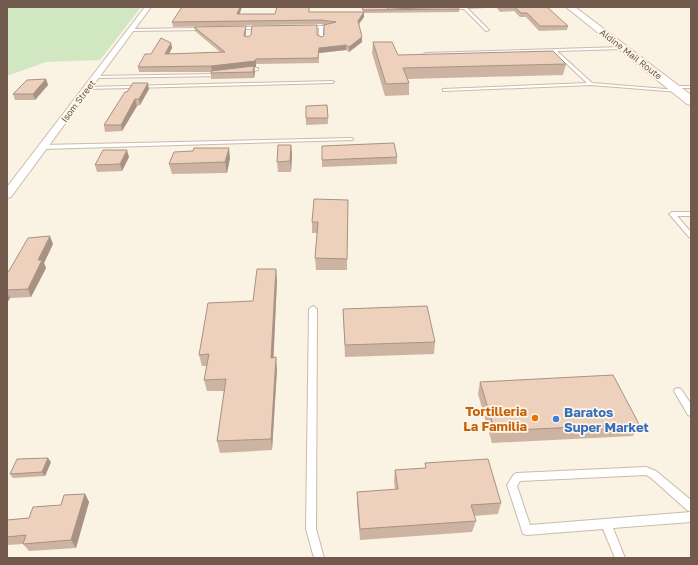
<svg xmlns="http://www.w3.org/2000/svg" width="698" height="565" viewBox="0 0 698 565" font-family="'Golos Text',sans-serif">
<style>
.green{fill:#d0e7c2}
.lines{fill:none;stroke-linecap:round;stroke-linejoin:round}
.lane-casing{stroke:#cbbaaa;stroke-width:2}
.street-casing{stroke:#cbbaaa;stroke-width:2}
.secondary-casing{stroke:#d0bcab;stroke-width:2}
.lane{fill:#fff;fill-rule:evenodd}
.street{fill:#fff;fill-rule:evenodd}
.secondary{fill:#fff;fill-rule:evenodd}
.wall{fill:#cdb4a2}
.shaded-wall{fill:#a79284}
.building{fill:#eed1bc;stroke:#a79284}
.food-dot{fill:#e8710a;stroke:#fef6e8;stroke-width:1.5}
.shop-dot{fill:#3f7fe0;stroke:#fef6e8;stroke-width:1.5}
.labels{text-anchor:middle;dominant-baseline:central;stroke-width:3.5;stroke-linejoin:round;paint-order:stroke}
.far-street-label{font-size:9px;fill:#71594b;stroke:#fef6e8}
.near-food-label{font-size:13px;font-weight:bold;fill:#c56008;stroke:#fef6e8;text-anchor:end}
.near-shop-label{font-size:13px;font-weight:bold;fill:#366cbe;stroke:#fef6e8;text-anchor:start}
</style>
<rect width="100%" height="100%" fill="#faf2e3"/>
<!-- green -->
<polygon class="green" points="7,7 141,7 100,60 46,62 7,76"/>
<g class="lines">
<defs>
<g id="lane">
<polygon points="385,7 398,8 400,9 388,10"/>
<polygon points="449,7 486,7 467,8 489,30 486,31 464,9 450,9"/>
<polygon points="309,26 333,26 335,27 323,28 323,40 321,41 319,40 319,28 308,28"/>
<polygon points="237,27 261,27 263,28 261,29 236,29"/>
<polygon points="204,28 203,30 131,31 129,30 131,29"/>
<polygon points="622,47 623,49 557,51 592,83 678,90 680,91 679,92 591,85 444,91 443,91 443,89 587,83 553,51 426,55 424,54 426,53"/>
<polygon points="257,68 258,68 258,70 245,73 243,72"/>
<polygon points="219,74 221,75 220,76 95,78 93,77 95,76"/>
<polygon points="332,81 334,82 333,83 87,89 85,88 87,87"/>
<polygon points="672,86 691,86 691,88 673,88 671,87"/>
<polygon points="351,138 353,139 353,140 43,149 40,147 43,145"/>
<polygon points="672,212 691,212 691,216 677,216 691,232 691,238 689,237 670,215 669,214"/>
<polygon points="313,306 317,309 316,529 324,558 314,558 306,529 309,309"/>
<polygon points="678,388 681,389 691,404 691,416 688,415 674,391 675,389"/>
<polygon points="646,467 656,471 691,500 691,512 687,510 650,477 646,475 520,481 517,486 530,525 691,512 691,522 613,528 625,558 615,558 603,529 527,535 523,534 507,485 514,474 517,473"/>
</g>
<polygon id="street" points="145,7 151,7 11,197 7,198 7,187"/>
<polygon id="secondary" points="566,7 575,7 691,95 691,105 687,104"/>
</defs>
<!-- lane casing -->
<use href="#lane" class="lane-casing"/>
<!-- street casing -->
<use href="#street" class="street-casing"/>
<!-- secondary casing -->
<use href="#secondary" class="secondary-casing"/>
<!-- lane -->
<use href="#lane" class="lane"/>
<!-- street -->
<use href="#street" class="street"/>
<!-- secondary -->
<use href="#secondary" class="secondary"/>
</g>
<!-- wall -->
<g class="wall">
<polygon points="362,7 386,7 388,9 459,9 459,12 364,13 364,17 359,24 362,42 349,52 346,50 319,53 319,63 256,64 256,67 254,67 255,72 254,78 211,79 211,72 139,72 138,67 151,54 171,43 172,48 169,54 220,52 195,31 194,27 246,26 246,31 245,36 248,37 318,35 322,37 324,35 324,25 321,24 173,27 172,22 239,14 275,14 309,12 363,12"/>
<polygon points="496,7 547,7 568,26 567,30 539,31 526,17 520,17 514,11 500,12"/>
<polygon points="373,42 398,55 566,64 563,75 408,79 409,83 409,95 385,96 372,53"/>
<polygon points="46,79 48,85 35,100 15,100 13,94"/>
<polygon points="149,89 140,105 137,106 122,131 105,132 104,125 125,92"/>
<polygon points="327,105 328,124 306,125 306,118"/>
<polygon points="291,145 292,155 291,172 278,172 277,162"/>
<polygon points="322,146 397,157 397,164 322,167"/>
<polygon points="193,151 230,158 227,173 172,174 169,164"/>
<polygon points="129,157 122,171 97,172 95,165"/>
<polygon points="348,200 347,270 316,270 315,258 317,233 312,233 312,222"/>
<polygon points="53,244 44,263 46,268 31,297 10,298 7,303 7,272 9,271"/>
<polygon points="277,280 273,358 277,369 272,450 220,453 217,441 224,391 207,391 204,380 207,366 202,366 199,355 253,301"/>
<polygon points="343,309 435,342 434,354 345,357"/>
<polygon points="480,382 639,424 633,436 492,443 478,394"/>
<polygon points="51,462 45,476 13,478 10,474"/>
<polygon points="425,463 501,503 498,514 474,516 476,521 472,532 360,540 357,504 357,492 395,490 394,481 395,470 425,468"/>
<polygon points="85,494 89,502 76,548 29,551 23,544 7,545 7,520 29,518 61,505"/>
</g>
<!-- shaded-wall -->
<g class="shaded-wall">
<polygon points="240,7 242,7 238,19 237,14"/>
<polygon points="364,12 364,17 358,25 358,21"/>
<polygon points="246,26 246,31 245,41 244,36"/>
<polygon points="362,37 362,42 349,52 349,47"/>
<polygon points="171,43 172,48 166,59 165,54"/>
<polygon points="346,45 346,50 319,53 319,63 319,48"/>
<polygon points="256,59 256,67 254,67 255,72 254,78 253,72 212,72 211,66"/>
<polygon points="46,79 48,85 35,100 33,94"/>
<polygon points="148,83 149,89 140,105 139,99"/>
<polygon points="135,99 137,106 122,131 121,125"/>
<polygon points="291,145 292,155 291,172 290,161"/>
<polygon points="229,148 230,158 227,173 225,162"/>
<polygon points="127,150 129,157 122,171 120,164"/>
<polygon points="50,236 53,244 44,263 46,268 31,297 28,289 38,260"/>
<polygon points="276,269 277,280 273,369 271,358"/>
<polygon points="7,292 10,298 7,303"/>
<polygon points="276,357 277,369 272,450 271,439"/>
<polygon points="48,458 51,462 45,476 42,472"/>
<polygon points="85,494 89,502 76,548 71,540"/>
</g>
<!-- building -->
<g class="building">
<polygon points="182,7 240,7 237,14 275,14 277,7 309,7 309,12 364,12 358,21 362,37 349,47 346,45 319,48 318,58 256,59 255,61 211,66 138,67 145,54 151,54 161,38 171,43 165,54 225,52 194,27 246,26 244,36 248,37 251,35 252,26 317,25 317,35 322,37 324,35 324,25 336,22 321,20 172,22"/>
<polygon points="362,7 386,7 388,9 458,7 459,9 363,10"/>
<polygon points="500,7 547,7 568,26 540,26 527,13 521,13 515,7"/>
<polygon points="373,42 392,42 398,55 553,51 566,64 403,68 409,83 386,84"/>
<polygon points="254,66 253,72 211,73 211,71"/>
<polygon points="46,79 33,94 13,94 27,80"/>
<polygon points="133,83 148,83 139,99 135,99 121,125 104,125 125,92 127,92"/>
<polygon points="327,105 328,118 306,118 306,106"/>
<polygon points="394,143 397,157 322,160 322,146"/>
<polygon points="278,145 291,145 290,161 277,162"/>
<polygon points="194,148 229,148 225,162 169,164 174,152 193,151"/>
<polygon points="103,150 127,150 120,164 95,165"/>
<polygon points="314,199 348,200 347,259 315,258 318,222 312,222"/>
<polygon points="50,236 38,260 42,260 28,289 7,290 7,272 9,271 28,238"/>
<polygon points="257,269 276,269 271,358 276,357 271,439 217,441 226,379 204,380 209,354 199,355 208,303 253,301"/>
<polygon points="427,306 435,342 345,345 343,309"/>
<polygon points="613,375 639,424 495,431 480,382"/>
<polygon points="48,458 42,472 10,474 17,459"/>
<polygon points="488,459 501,503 471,505 476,521 360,529 357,492 398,489 395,470 426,468 425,463"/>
<polygon points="85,494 71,540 23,544 26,535 7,537 7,520 29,518 33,507 61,505 64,495"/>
</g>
<!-- markers -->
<circle class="food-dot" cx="535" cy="418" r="4"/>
<circle class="shop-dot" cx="556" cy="419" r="4"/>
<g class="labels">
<!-- far-street labels -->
<g class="far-street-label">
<text transform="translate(631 54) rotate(38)">Aldine Mail Route</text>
<text transform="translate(78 101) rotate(-53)">Isom Street</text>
</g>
<!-- near-food labels -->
<g class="near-food-label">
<text x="527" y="411">Tortilleria<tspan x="527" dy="15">La Familia</tspan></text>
</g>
<!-- near-shop labels -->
<g class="near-shop-label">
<text x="564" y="412">Baratos<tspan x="564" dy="15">Super Market</tspan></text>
</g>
</g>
<!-- border -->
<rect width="698" height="565" fill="none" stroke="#71594b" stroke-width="16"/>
</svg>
